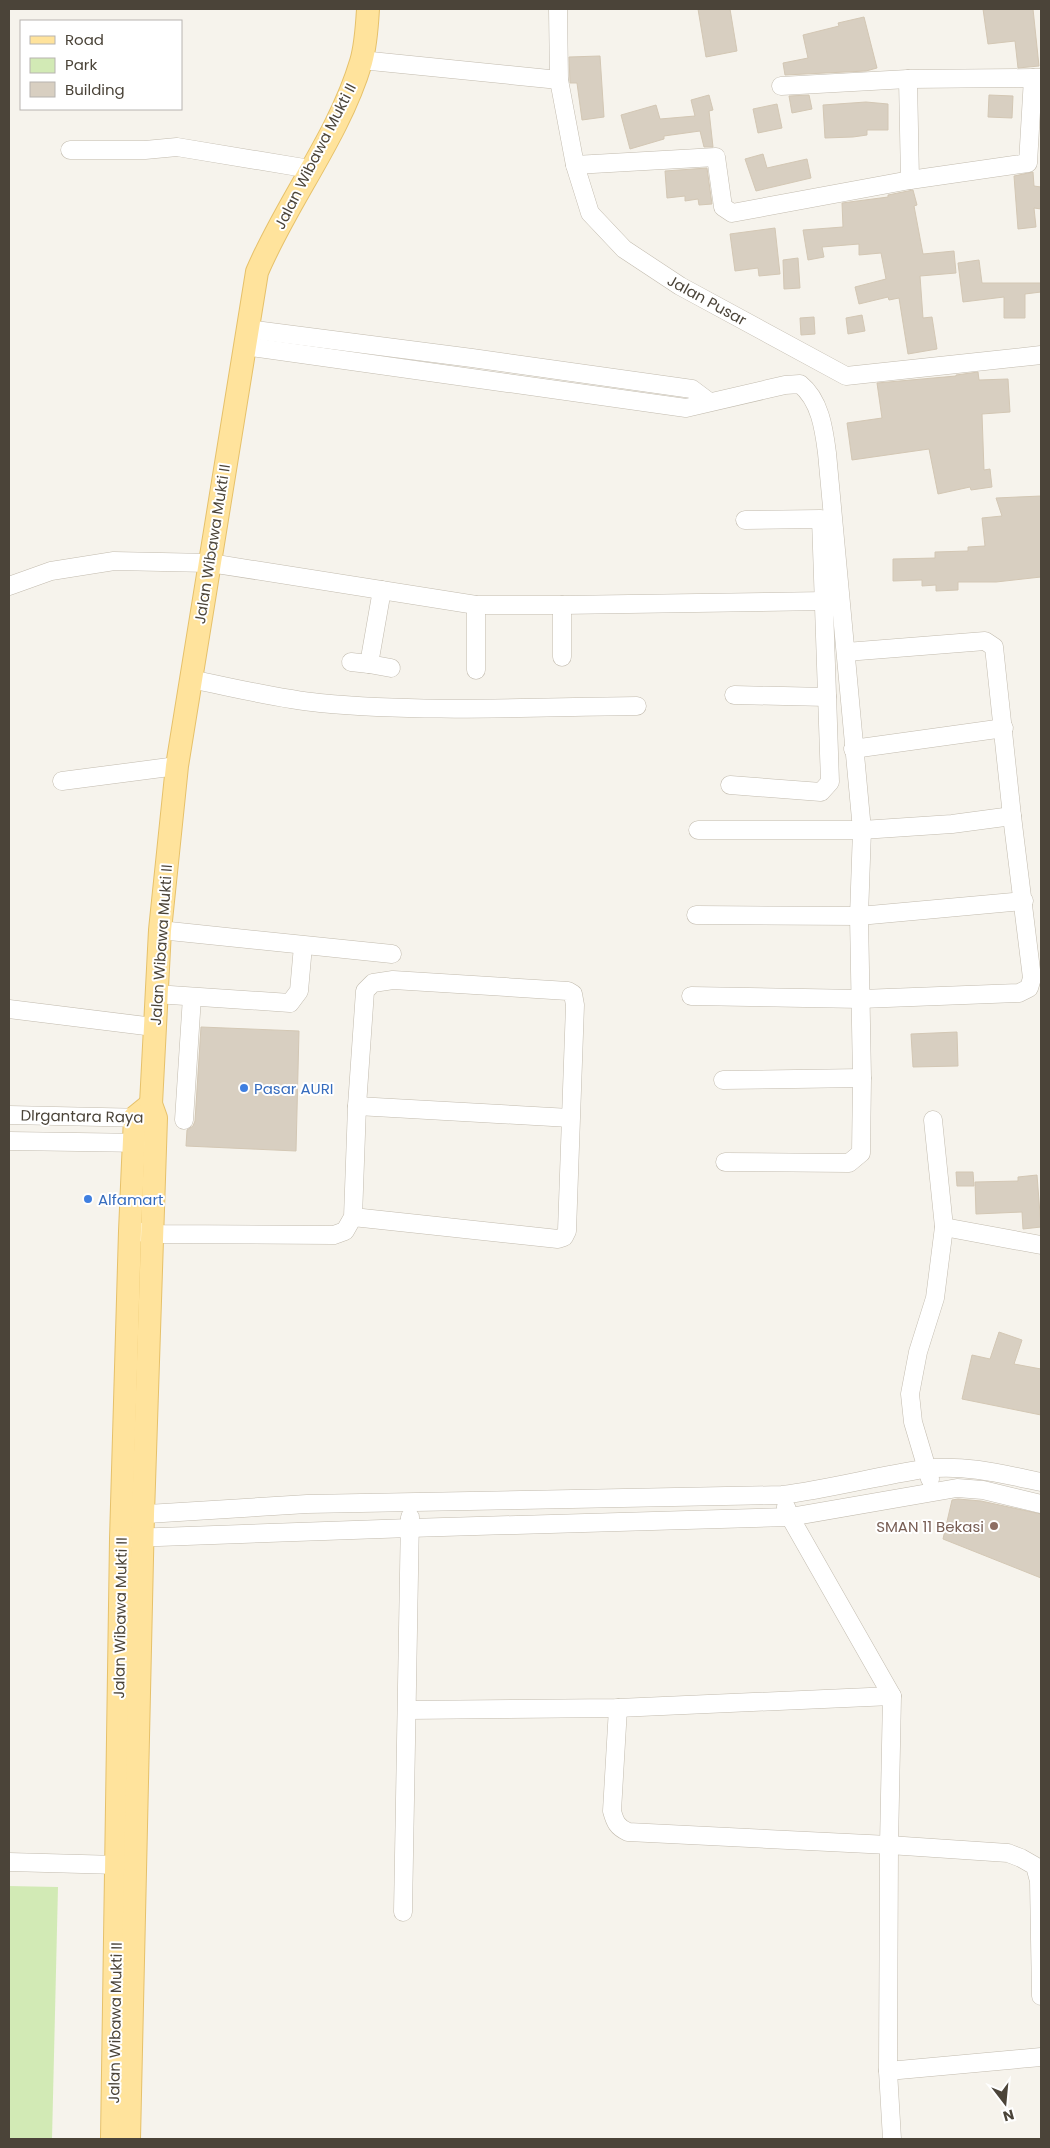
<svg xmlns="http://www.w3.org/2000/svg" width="1050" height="2148" viewBox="0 0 1050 2148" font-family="Poppins,sans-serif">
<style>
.green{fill:#d2eab5}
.building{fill:#d8cfc1;stroke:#d3c7b4}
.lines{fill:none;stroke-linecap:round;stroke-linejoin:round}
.minor-casing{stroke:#c2bbae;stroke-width:19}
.major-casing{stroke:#e6c16a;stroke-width:24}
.minor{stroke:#fff;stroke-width:18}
.major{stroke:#ffe39c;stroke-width:22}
.shop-dot{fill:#3f7fe0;stroke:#fff;stroke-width:2}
.education-dot{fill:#8d6e63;stroke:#fff;stroke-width:2}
.labels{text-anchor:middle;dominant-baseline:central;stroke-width:4;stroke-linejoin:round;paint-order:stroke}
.street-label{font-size:15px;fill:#4b4439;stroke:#fff}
.shop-label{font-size:15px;fill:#366cbe;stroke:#fff;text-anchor:start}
.education-label{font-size:15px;fill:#785e54;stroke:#fff;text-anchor:end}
</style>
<rect width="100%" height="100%" fill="#f6f3ec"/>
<!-- green -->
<polygon class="green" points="9,1886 58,1887 52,2139 9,2139"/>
<!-- building -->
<g class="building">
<polygon points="698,9 730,9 737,51 706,57"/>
<polygon points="983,9 1033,9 1039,66 1018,68 1015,41 988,44"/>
<polygon points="864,17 877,68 866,71 785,75 783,63 808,58 803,35 839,26 838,23"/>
<polygon points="600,56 604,117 582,120 577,83 570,83 569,57"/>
<polygon points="709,95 713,110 709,111 713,147 704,147 700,131 664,136 664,139 630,149 621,115 656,105 660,119 695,116 691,100"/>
<polygon points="809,95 812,109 792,113 789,96"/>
<polygon points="989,95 1013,96 1012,118 988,117"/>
<polygon points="866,102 888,104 888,130 867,130 867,135 853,137 825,138 823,105"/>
<polygon points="777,104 782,128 758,133 753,109"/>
<polygon points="763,154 767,168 807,159 811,178 756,191 745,159"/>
<polygon points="707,168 712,204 699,205 698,199 685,201 685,196 667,198 665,171"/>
<polygon points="1033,172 1034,186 1041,187 1041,209 1034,208 1036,227 1018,229 1014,176"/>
<polygon points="913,190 917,205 914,206 923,254 954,251 956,273 920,276 923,318 932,317 937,349 908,354 899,298 889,300 888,297 859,304 855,287 886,279 881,253 859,255 859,244 822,247 824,257 808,260 803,230 843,227 842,203 888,197 888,195"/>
<polygon points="775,228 780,274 759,276 758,268 735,271 730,234"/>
<polygon points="798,258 800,288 784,289 783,260"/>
<polygon points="979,260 982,283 1041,283 1041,292 1025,294 1025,318 1004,318 1004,297 963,302 958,263"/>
<polygon points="862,315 865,331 848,334 846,318"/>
<polygon points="814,317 815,334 801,335 800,318"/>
<polygon points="978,372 979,380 1008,379 1010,412 982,414 984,470 990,469 992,487 971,490 970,487 938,494 929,449 852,460 847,423 882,418 877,383 956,376 956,375"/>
<polygon points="1041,496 1041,577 996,582 958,582 958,590 936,591 936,585 922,586 922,580 893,581 893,559 935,558 935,552 968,551 968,547 985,546 982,518 1002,516 996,498"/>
<polygon points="201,1027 299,1031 296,1151 186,1146 187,1130 193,1126 195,1121"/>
<polygon points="957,1032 958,1066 913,1067 911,1034"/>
<polygon points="956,1172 973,1172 974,1186 957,1186"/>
<polygon points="1037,1175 1041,1227 1023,1229 1022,1212 976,1214 975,1182 1018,1181 1018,1177"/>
<polygon points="999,1332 1022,1340 1014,1364 1041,1369 1041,1415 962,1399 972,1355 990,1359"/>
<polygon points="958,1499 981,1501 1041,1514 1041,1578 943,1539 952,1500"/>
</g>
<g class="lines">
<defs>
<g id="minor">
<polyline points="558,9 559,80 575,165 590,213 624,249 680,286 846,376 1041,355"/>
<polyline points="361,60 559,80"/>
<polyline points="908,79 910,180"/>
<polyline points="781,86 908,79 1033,78"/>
<polyline points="70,150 145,150 177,147 310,169"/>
<polyline points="575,165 716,157 723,207 732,213 910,180 1028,163 1033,78 1041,78"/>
<polyline points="247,329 472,358 692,389 708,401"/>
<path d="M244 346 686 408 785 385 800 384C820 400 824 429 827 453L862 830 859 916 862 1078 861 1153 849 1163 725 1162"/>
<polyline points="9,586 51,571 114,561 210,563 476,605 562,605 825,601"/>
<polyline points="382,590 369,664 391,668"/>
<polyline points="476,605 476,670"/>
<polyline points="562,605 562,657"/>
<polyline points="351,662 369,664"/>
<path d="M190 679C231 687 278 699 320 703 425 713 532 707 637 706"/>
<polyline points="734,695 827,697"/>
<polyline points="853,749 1004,728"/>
<polyline points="62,781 177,766"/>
<polyline points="730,785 821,792 830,782 821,519 745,520"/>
<polyline points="698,830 862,830 952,824 1012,816 994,647 985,641 846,652"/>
<polyline points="696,915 859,916 1024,901"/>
<polyline points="160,930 392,954"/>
<polyline points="155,994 290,1003 299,991 303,946"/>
<polyline points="691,996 861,999 1019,993 1029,988 1032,978 1012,816"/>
<polyline points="9,1009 154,1027"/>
<polyline points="723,1080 862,1078"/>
<polyline points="357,1106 570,1118"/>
<polyline points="9,1115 148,1118"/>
<polyline points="184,1120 192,997"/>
<polyline points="9,1141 146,1143"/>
<polyline points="944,1227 1041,1245"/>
<polyline points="140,1232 152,1234 334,1235 345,1231 353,1217 357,1106 365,991 373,983 393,980 568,991 573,994 575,1005 567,1231 564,1237 558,1239 353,1217"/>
<polyline points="930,1479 913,1422 910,1394 918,1352 935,1298 944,1227 933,1120"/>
<polyline points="786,1507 790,1517 892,1696 889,1845 888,2071 892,2139"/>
<path d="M131 1515 307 1504 782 1495C830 1489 877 1476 924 1469 964 1464 1003 1474 1041 1482"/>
<polyline points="131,1538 410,1528 790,1517 957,1488 983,1490 1041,1504"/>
<path d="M618 1708 612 1811C615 1822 617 1827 628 1832L889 1845 1008 1853 1021 1858 1035 1866 1039 1881 1041 1996"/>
<polyline points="407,1710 618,1708 892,1696"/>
<polyline points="9,1862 118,1865"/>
<polyline points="403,1912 410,1517"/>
<polyline points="888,2071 1041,2057"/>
</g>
<g id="major">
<polyline points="112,2139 121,1539 130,1231 135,1117 151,1104"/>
<path d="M129 2139 143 1514 156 1118 151 1104 160 930 177 766 257 272C287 201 339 136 361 62 366 45 367 26 368 9"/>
</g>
</defs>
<!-- minor casing -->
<use href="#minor" class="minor-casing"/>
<!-- major casing -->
<use href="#major" class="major-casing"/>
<!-- minor -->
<use href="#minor" class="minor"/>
<!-- major -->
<use href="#major" class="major"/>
</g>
<!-- markers -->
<g class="shop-dot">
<circle cx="244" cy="1088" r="5"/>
<circle cx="88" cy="1199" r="5"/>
</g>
<circle class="education-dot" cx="994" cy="1526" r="5"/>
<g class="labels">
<!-- street labels -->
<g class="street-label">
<text transform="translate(315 156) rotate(-63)">Jalan Wibawa Mukti II</text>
<text transform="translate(707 300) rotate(29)">Jalan Pusar</text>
<text transform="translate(212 544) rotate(-81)">Jalan Wibawa Mukti II</text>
<text transform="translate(161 945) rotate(-86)">Jalan Wibawa Mukti II</text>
<text transform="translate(82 1116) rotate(1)">DIrgantara Raya</text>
<text transform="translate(120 1618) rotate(-89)">Jalan Wibawa Mukti II</text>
<text transform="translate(115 2023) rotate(-89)">Jalan Wibawa Mukti II</text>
</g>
<!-- shop labels -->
<g class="shop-label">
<text x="254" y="1088">Pasar AURI</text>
<text x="98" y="1199">Alfamart</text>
</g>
<!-- education labels -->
<g class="education-label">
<text x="984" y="1526">SMAN 11 Bekasi</text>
</g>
</g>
<!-- border -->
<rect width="1050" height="2148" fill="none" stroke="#4b4439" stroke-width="20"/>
<!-- legend -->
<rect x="20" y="20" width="162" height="90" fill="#ffffff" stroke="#b7b4b0"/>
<rect x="30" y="36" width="25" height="8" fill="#ffe39c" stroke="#b7b4b0"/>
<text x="65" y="45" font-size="15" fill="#4b4439">Road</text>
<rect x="30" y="58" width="25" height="15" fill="#d2eab5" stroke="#b7b4b0"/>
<text x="65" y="70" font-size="15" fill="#4b4439">Park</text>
<rect x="30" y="82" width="25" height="15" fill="#d8cfc1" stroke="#b7b4b0"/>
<text x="65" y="95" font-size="15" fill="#4b4439">Building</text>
<!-- north arrow -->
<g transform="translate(1005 2103) rotate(164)" stroke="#ffffff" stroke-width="4" paint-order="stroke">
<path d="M0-4L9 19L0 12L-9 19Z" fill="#4b4439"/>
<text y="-8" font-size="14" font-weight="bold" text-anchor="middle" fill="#4b4439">N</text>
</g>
</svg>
